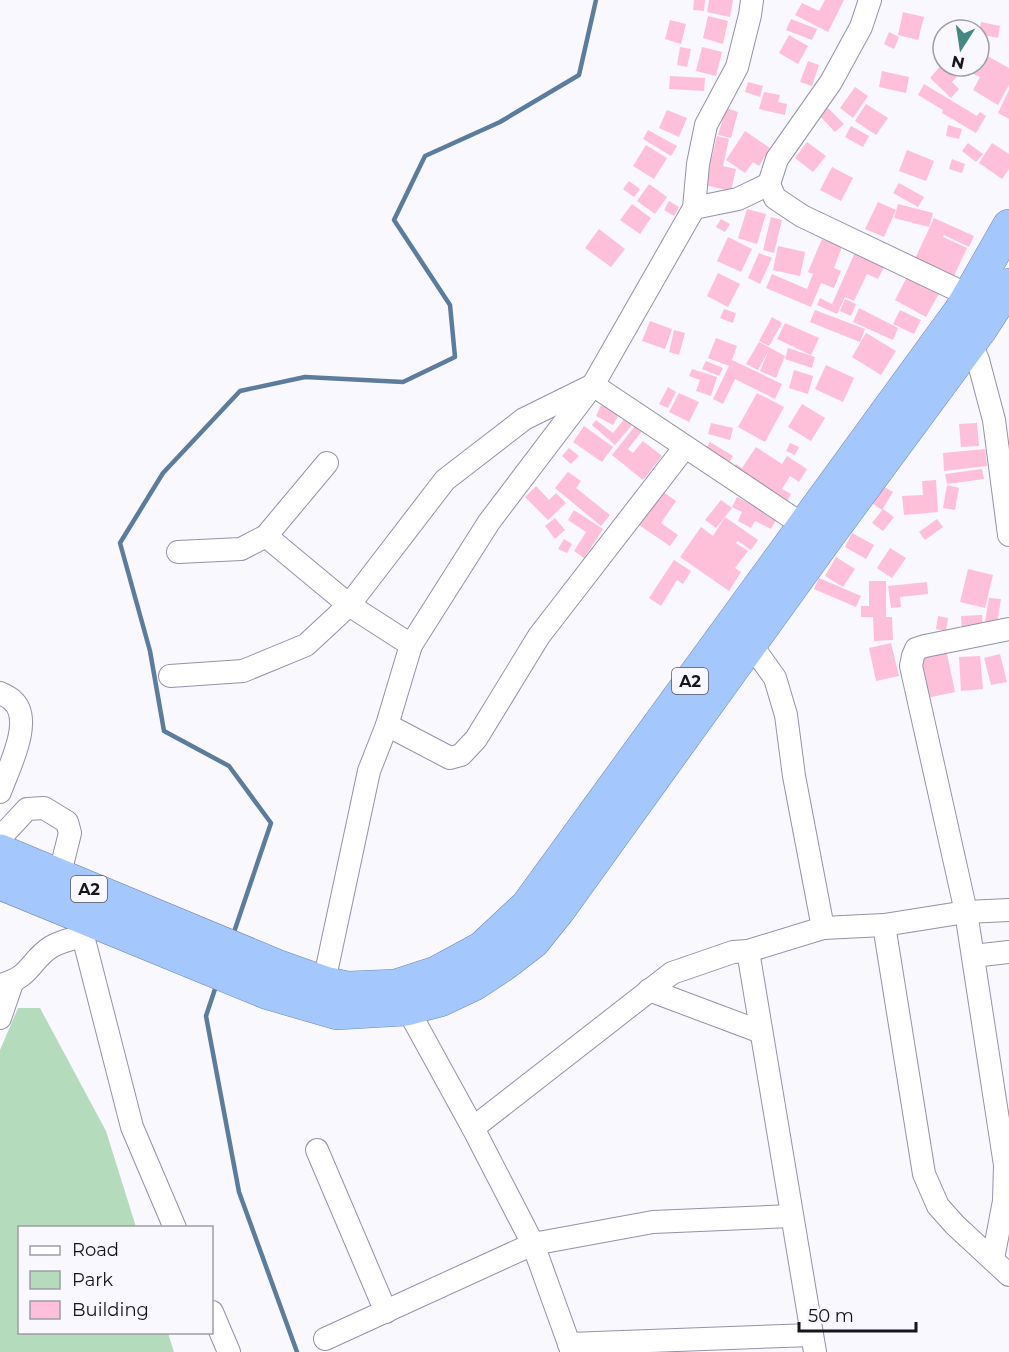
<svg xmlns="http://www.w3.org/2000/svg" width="1009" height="1352" viewBox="0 0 1009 1352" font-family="Montserrat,sans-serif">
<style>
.green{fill:#b5dbbd}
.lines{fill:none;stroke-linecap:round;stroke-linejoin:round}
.stream{stroke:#5b7c9c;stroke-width:4.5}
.building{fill:#febfd9}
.minor-casing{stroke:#9491aa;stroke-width:24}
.highway-casing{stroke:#7288af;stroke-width:34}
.minor{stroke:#fff;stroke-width:22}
.highway{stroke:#a4c7fe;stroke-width:33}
.labels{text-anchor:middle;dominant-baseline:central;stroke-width:4.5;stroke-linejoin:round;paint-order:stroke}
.shield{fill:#f9f8fe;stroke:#5a5860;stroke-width:1.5}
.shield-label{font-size:16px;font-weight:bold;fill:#16141d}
</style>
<rect width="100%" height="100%" fill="#f9f8fe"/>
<!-- green -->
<polygon class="green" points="18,1008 40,1008 106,1131 136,1227 20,1228 20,1332 168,1333 174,1352 0,1352 0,1050"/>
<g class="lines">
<!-- stream -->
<g class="stream">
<polyline points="233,935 271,823 229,766 164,731 150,651 120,543 163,473 240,391 305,377 403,382 455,357 450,305 394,220 425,156 500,122 579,75 596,0"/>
<polyline points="216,986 206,1016 239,1192 297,1352"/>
</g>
</g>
<!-- building -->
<g class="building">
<polygon points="694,0 705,0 704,11 693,10"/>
<polygon points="709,0 733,0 730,17 707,12"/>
<polygon points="825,0 844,0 828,32 795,15 802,3 819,11"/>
<polygon points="903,12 924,17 918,40 898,35"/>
<polygon points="708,16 728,21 723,44 703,38"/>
<polygon points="791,19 817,29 812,40 786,30"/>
<polygon points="670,20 686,24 681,44 665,39"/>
<polygon points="981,22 1000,26 998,38 979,34"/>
<polygon points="889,32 899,37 894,49 884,44"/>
<polygon points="789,35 808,46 798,64 779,53"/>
<polygon points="680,47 691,49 687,67 677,65"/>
<polygon points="702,47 722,52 716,76 696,71"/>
<polygon points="982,53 1009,68 1009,85 998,105 973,90 980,77 971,73 975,66 979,66 979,58"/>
<polygon points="808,61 819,65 812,86 800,82"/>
<polygon points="943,63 943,66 961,66 964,69 952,82 959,89 951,98 930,78"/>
<polygon points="882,71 909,77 906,93 879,87"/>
<polygon points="670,76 705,78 704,91 669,89"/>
<polygon points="748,82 763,86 760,97 745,92"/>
<polygon points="924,84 977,116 980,112 986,116 976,133 942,113 943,110 918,95"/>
<polygon points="855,87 868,96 853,118 840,108"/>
<polygon points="1009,90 1009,119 998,113"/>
<polygon points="764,92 780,95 778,102 787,104 785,115 759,109"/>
<polygon points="866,104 888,118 876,135 855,121"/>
<polygon points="827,107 844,124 835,132 819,115"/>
<polygon points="726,108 738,112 731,138 718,135"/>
<polygon points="667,110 687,118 679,137 659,128"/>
<polygon points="948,125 962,129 959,139 946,136"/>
<polygon points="851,126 869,136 863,147 845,137"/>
<polygon points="648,130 677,146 671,156 643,139"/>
<polygon points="745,131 770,148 759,166 753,162 745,173 726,160"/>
<polygon points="717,136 729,139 723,166 736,169 731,191 705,185"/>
<polygon points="807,142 826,156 813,172 795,158"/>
<polygon points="968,143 983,154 976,162 962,151"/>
<polygon points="992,143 1009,154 1009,169 1002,179 979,163"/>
<polygon points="646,145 667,158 654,179 633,166"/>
<polygon points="907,150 934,161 926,181 899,171"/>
<polygon points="952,159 965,164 962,173 949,169"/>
<polygon points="832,167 853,178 841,201 820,190"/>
<polygon points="629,181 640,189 634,197 623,189"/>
<polygon points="899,183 924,197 918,207 893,193"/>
<polygon points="649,184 667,197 655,214 637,201"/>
<polygon points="669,201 679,207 674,216 664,210"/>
<polygon points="878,202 896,210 884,237 865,229"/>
<polygon points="632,204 651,218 640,234 620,220"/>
<polygon points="898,204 933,213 929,227 894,218"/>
<polygon points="747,209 766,214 757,244 738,238"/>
<polygon points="771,217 782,220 774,253 763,250"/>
<polygon points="934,218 974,236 969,247 944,235 943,237 967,248 953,278 914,261"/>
<polygon points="721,219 730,224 725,232 716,227"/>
<polygon points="599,229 625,249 611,267 585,248"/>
<polygon points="728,237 752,249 741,272 717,261"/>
<polygon points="822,239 842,247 834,268 841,271 834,288 821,283 811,307 766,288 772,274 807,289 813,274 808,272"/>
<polygon points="778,246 805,252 800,276 773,270"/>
<polygon points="857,248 887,261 878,279 867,274 854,301 845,297 837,314 817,305 820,298 832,304"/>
<polygon points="759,253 772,258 760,284 748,278"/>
<polygon points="718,273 740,284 728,307 707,296"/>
<polygon points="909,273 941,290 926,317 895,300"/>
<polygon points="845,299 856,304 851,316 840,311"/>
<polygon points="859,308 898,328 893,340 853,322"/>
<polygon points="724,309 736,313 733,323 720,318"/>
<polygon points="815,310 865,329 860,342 810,322"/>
<polygon points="900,310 921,320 914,334 893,324"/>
<polygon points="772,317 782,323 769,346 759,341"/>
<polygon points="650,321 672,329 665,349 642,341"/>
<polygon points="785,323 819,338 811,355 777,339"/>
<polygon points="674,330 685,333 679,355 669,352"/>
<polygon points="866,333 896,351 881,375 852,357"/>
<polygon points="716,338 737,346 732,360 782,384 775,399 735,379 723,404 713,399 729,366 708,358"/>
<polygon points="759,342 785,356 776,378 760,371 769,350 758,370 746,364"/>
<polygon points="788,348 815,357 812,368 785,359"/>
<polygon points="706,361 723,368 719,376 702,369"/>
<polygon points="826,365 854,378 843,402 815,389"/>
<polygon points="692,369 717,377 711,396 696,391 700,380 689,376"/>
<polygon points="794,370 813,376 808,394 789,388"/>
<polygon points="668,387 676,392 668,408 659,404"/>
<polygon points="679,393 699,402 689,422 669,412"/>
<polygon points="757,393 784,407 765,442 738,427"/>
<polygon points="802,404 825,418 811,441 788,427"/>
<polygon points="601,405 619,414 613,425 596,416"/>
<polygon points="626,417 633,424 615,445 592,425 596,420 613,433"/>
<polygon points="711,423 733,428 730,440 708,434"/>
<polygon points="977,423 979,446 961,447 959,424"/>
<polygon points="584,426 613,447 602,462 573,442"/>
<polygon points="635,426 642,431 628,449 633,453 643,441 662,456 643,480 612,455"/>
<polygon points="710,442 733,456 726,468 703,454"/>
<polygon points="790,443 799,447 795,455 786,451"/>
<polygon points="756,447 782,464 787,456 807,469 799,482 790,476 782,489 791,494 783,508 730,473 736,464 742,468"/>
<polygon points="569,448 579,456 571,464 562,456"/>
<polygon points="985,449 987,466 944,471 943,453"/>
<polygon points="982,469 984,479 947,484 945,474"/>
<polygon points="568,472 581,481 576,488 610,515 601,526 555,488"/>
<polygon points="936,480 938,512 904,515 902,496 923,495 922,481"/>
<polygon points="947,485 959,488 955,510 943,508"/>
<polygon points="536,486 549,500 556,493 566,503 548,520 525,497"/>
<polygon points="883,486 893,492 882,510 872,503"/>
<polygon points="662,491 676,501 661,523 678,535 670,546 639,525"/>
<polygon points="737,497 777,518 771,529 755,521 751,528 738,521 742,512 732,507"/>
<polygon points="721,500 732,508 716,528 705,520"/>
<polygon points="883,509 894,517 883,531 872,523"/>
<polygon points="574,510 603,529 584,558 574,551 586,532 568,520"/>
<polygon points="725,517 758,540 751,550 738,541 736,543 748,551 735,568 741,572 729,591 680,557 701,527 713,536"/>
<polygon points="555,518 565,530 555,539 545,526"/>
<polygon points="937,519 943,527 925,540 919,532"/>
<polygon points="852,533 874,545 866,559 845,547"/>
<polygon points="564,539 572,544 567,553 558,549"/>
<polygon points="890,548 906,558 892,578 877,568"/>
<polygon points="836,557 855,569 843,587 825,576"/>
<polygon points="674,560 691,571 683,584 677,580 661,606 649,598"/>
<polygon points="968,569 993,575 985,608 960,602"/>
<polygon points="819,578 861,596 856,607 814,589"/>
<polygon points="869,581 886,581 886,617 892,617 893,640 874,641 873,617 861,617 861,606 869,606"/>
<polygon points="927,582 928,594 900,597 901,607 891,608 888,586"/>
<polygon points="989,598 1001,599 997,624 985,622"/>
<polygon points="982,615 983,629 962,630 961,616"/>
<polygon points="938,616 948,618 946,631 936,629"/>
<polygon points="891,643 899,676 876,681 869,648"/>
<polygon points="946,649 955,692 922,699 914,662 926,659 925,653"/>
<polygon points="1000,654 1007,682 991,685 984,658"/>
<polygon points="980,656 983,689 961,691 959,657"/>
</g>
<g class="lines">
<defs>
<g id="minor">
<polyline points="870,0 861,27 831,82 777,159 769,184 775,198 802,216 970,296"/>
<polyline points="694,208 738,199 769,184"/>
<polyline points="961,336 971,343 978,360 994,420 1009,535"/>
<polyline points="266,536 349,605 411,645"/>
<polyline points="178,552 241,549 266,536 327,463"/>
<polyline points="740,635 750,643 775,678 786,715 794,776 823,928"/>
<polyline points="170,676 243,671 306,645 349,605 445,480 524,419 593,385 803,525"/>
<path d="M0 693C4 695 9 697 12 700 35 719 8 769 0 792"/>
<polyline points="387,725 450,758 461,755 476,739 539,636 685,447"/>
<polyline points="0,838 27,809 44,808 67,822 70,833 59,877"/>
<polyline points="95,908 83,936 132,1127 175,1228"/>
<polyline points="884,925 924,1174 938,1206 955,1225 1009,1275"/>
<polyline points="748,951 815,1352"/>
<polyline points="973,956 1009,952"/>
<path d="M0 985C31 978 30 960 51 947 61 941 72 939 83 936"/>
<polyline points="649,990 761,1032"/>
<polyline points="321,996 369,771 387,725 411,645 489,522 593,385 694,208 698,164 706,125 737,67 750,15 752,0"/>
<polyline points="401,997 473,1128 533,1244 572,1352"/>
<polyline points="0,1018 12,983"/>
<polyline points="473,1128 672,973 733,952 748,951 823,928 884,925 966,912 1009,910"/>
<polyline points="317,1150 386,1312"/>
<polyline points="993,1259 1004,1201 1005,1165 966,912 911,666 913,656 916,649 925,646 1009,629"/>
<polyline points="212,1312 229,1352"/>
<polyline points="325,1339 533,1244 653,1222 792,1216"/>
<polyline points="569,1344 812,1335"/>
</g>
<g id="highway">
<polyline points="0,851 277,966 325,983 348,988 396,986 436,973 482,948 527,906 961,310 1009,226"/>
<polyline points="0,883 268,993 337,1013 406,1009 440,1000 474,984 503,965 533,942 558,911 828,536 980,330 1009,285"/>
</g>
</defs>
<!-- minor casing -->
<use href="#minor" class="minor-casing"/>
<!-- highway casing -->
<use href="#highway" class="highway-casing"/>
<!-- minor -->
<use href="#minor" class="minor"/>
<!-- highway -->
<use href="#highway" class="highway"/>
</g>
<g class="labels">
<!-- shield labels -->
<g class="shield">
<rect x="672" y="668" width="36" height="26" rx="4.5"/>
<rect x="71" y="876" width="36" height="26" rx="4.5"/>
</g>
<g class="shield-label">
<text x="690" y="681">A2</text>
<text x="89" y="889">A2</text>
</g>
</g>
<!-- legend -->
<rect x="18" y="1226" width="195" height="108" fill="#f9f8fe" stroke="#9e9da4" stroke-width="1.5"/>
<rect x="30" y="1246" width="30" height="9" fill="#ffffff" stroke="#9e9da4" stroke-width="1.5"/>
<text x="72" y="1256" font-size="18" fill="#16141d">Road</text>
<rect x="30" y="1271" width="30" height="18" fill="#b5dbbd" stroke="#9e9da4" stroke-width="1.5"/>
<text x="72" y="1286" font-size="18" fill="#16141d">Park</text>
<rect x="30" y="1301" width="30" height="18" fill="#febfd9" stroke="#9e9da4" stroke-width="1.5"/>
<text x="72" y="1316" font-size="18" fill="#16141d">Building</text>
<!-- north arrow -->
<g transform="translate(961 48) rotate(192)"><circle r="28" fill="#f9f8fe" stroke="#9e9da4" stroke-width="1.5"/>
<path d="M0-4.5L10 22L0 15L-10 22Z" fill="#428982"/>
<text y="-9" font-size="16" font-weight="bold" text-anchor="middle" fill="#16141d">N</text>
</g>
<!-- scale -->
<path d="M799 1322v9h117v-9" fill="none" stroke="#16141d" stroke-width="3"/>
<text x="808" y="1322" font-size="18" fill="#16141d" stroke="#f9f8fe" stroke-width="4.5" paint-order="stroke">50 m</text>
</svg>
